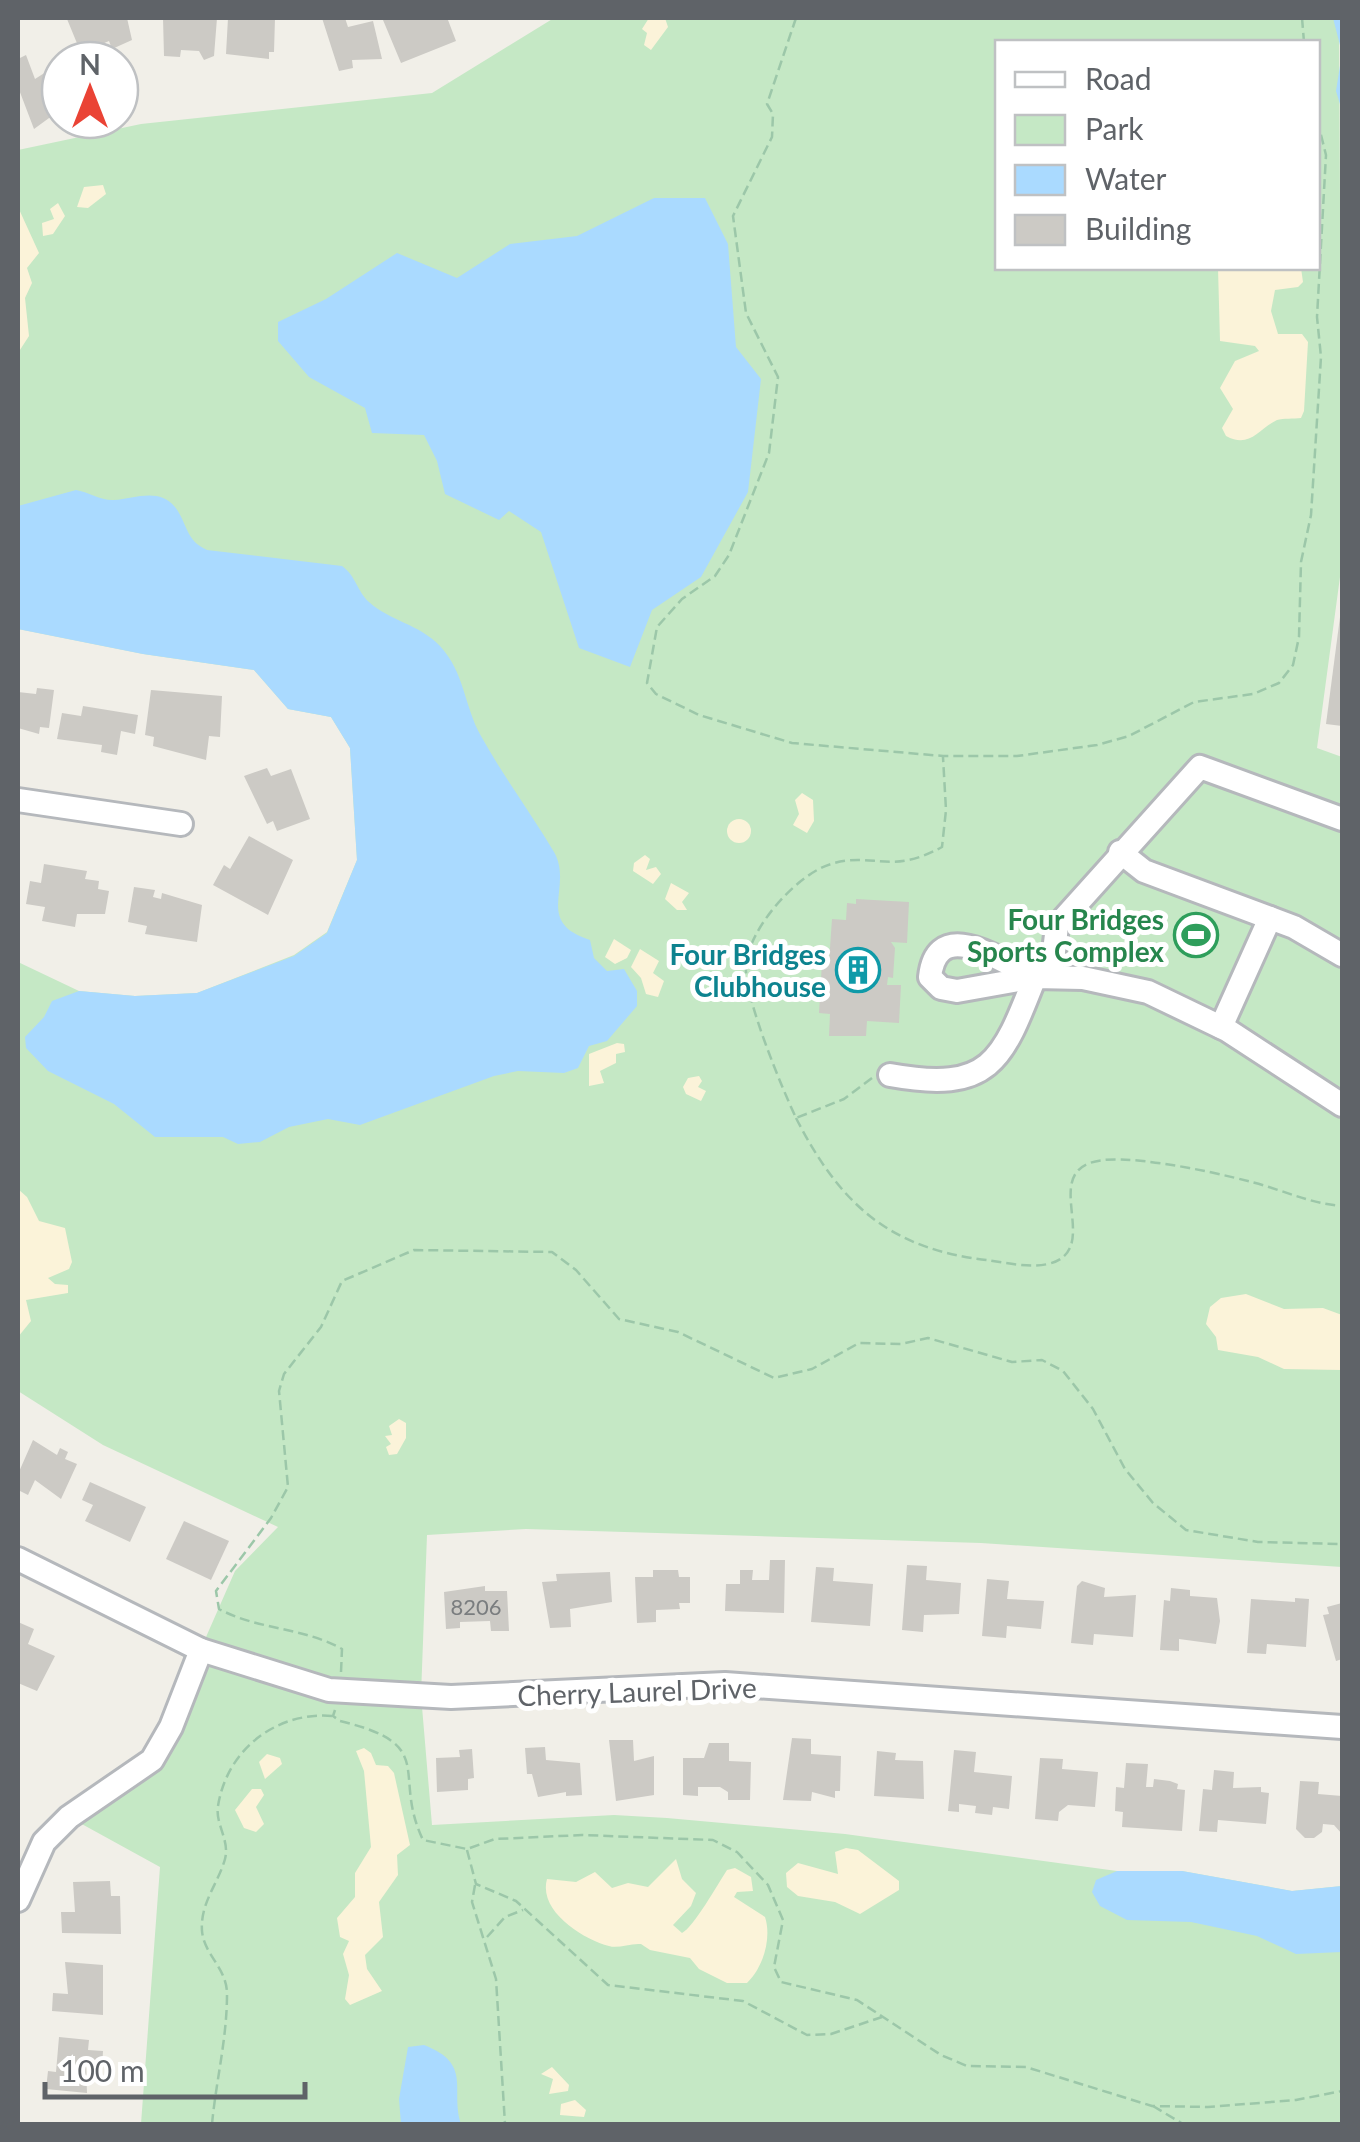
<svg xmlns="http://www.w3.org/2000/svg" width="1360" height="2142" viewBox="0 0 1360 2142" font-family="Lato,sans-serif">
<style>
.green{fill:#c5e8c5;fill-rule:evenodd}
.sand{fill:#fbf3d9}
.water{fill:#aadaff}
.building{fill:#cccac5}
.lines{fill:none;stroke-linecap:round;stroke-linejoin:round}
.minor-casing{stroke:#b5b8bc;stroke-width:28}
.path{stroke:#9cc7a9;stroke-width:2.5;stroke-dasharray:10 5;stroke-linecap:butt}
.minor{stroke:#fff;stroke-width:22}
.labels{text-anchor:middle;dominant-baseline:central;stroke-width:10;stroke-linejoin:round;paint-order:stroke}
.number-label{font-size:22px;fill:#7a7d7f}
.leisure-label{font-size:28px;font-weight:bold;fill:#27864d;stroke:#fff;text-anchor:end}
.culture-label{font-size:28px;font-weight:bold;fill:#0d838f;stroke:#fff;text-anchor:end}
.street-label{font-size:28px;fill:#5f6368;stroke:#fff}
</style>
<rect width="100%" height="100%" fill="#f1efe8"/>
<!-- green -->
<path class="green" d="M554 18H1339L1342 562 1317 748 1342 757V1567L981 1543 526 1529 427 1535 421 1695 432 1825 614 1815 667 1818 845 1834 1117 1871H1182L1292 1891 1342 1886V2124H141L160 1867 69 1817 152 1760 235 1571 278 1527 103 1445 18 1391V962L79 991 135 996 197 993 294 955 327 932 357 860 350 748 331 717 288 709 254 670 143 654 18 629V150L141 124 432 93ZM998 42H1318V268H998Z"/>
<!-- sand -->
<g class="sand">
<polygon points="649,18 665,18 668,27 651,50 644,45 647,33 642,29"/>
<polygon points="103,185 106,194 88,208 77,207 84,187"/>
<polygon points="58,203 65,216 53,234 43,236 42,223 54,219 50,209"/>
<polygon points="18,207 39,253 27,268 32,283 25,298 29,336 18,353"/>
<path d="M1218 268H1301L1303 282 1298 287 1275 290 1271 311 1278 334H1302L1308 342 1304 411 1301 418C1294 419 1283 418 1277 420 1258 429 1250 449 1226 436L1222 428 1233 409 1220 388 1235 361 1259 351 1255 346 1220 341Z"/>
<polygon points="802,793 813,800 814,821 807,833 793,825 799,814 795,800"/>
<circle cx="739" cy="831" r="12"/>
<polygon points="645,855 650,859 646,870 656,867 661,874 653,884 633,871 634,863"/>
<polygon points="671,883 689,893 682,902 687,910 677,910 665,899"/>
<polygon points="614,939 631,950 627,958 615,964 605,957"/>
<polygon points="640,949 659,961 653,973 664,981 658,997 646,994 641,978 631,967"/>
<polygon points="617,1043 624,1044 625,1052 616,1054 616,1063 600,1071 604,1083 589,1086 589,1054"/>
<polygon points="699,1076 702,1081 698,1087 706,1091 701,1101 686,1094 683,1087 688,1078"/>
<polygon points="18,1189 27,1197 39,1221 65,1228 72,1262 69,1269 48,1278 55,1284 68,1285 68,1293 26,1300 31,1321 18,1337"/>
<polygon points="1246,1294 1284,1309 1323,1308 1342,1315 1342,1370 1284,1369 1258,1357 1218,1350 1216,1337 1206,1324 1210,1307 1221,1298"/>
<polygon points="399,1419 406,1423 406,1438 397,1454 389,1455 386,1447 391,1444 385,1436 392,1435 389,1426"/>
<polygon points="364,1748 371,1753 376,1765 388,1766 394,1773 410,1845 397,1855 398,1875 379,1902 383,1937 365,1955 367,1969 382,1991 350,2005 345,1999 349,1975 343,1954 349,1941 340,1937 337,1918 355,1897 355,1873 371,1847 364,1771 356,1751"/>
<polygon points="267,1754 280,1758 282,1764 265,1779 259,1762"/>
<polygon points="252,1789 261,1789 264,1795 256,1807 264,1824 256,1832 244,1828 235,1810"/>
<polygon points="846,1848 858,1850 899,1881 899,1890 860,1914 835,1902 798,1896 787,1887 786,1873 798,1863 838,1874 835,1852"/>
<path d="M676 1859 682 1879 696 1893 691 1906 673 1925 682 1933C693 1928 718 1884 727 1870L735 1868 751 1877 753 1891 737 1892 734 1897 765 1917C772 1938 763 1968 747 1983H727L699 1969 690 1958 650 1950 641 1944C630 1943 618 1949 609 1946 583 1939 538 1911 547 1879L576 1882 595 1872 612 1888 628 1883 648 1887Z"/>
<polygon points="552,2067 569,2085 568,2091 549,2094 553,2079 541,2074"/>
<polygon points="575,2100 586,2110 584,2117 560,2115 561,2104"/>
</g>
<!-- water -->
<g class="water">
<polygon points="1333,18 1342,18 1342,111 1336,91 1342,53"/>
<polygon points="654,198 705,198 728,244 736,347 761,379 748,492 701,577 652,610 630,667 579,648 541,532 509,511 499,520 445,494 437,461 424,435 372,433 365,408 309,377 278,341 278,322 326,299 397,253 457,278 510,244 577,236"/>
<path d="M76 490C88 492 102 501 114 500 134 499 159 487 175 507 188 524 185 540 207 550L342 566C356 576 357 591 369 602 390 621 419 624 440 646 465 673 464 706 481 736 503 776 531 813 554 852 574 887 533 922 590 940L594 958 607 971 624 969 637 991V1006L607 1041 589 1046 578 1068 564 1073 518 1071 494 1076 360 1125 328 1119 289 1127 260 1142 238 1144 223 1137H155L114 1104 48 1071 26 1048 25 1037 44 1017 52 1001 79 991 135 996 197 993 294 956 327 933 357 860 350 748 331 717 288 709 254 670 143 654 18 629V506Z"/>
<polygon points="1117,1871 1182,1871 1292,1891 1342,1886 1342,1952 1296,1954 1257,1936 1191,1922 1127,1920 1100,1906 1092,1892 1096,1880"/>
<path d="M424 2045C473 2064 450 2089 461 2124H401L399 2099 408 2047Z"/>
</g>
<!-- building -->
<g class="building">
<polygon points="127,18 132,40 112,49 109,41 81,53 67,19"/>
<polygon points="163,18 217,18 214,56 204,60 199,51 181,50 180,57 164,56"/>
<polygon points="228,18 275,18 274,52 269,52 269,59 226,54"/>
<polygon points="322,18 345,18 348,27 373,21 382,59 352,60 353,68 339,71"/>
<polygon points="389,18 455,18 448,20 456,41 401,63 383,20"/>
<polygon points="26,55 35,79 60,63 60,110 34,129 18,87 18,59"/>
<polygon points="1340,617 1342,617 1342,726 1326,724"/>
<polygon points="37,688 54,690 49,728 40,727 39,734 18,728 18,692 36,694"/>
<polygon points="151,690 222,696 220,737 209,736 206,760 153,746 154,737 145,735"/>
<polygon points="83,706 138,715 135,734 121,731 117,755 101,752 102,745 57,739 62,713 81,716"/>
<polygon points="267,768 271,776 291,769 310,819 277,831 273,821 267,824 244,776"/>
<polygon points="249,836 293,860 268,915 213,885 224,865 230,869"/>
<polygon points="44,864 87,871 85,879 99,881 98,889 109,891 105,914 77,914 75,927 42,921 45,907 26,904 30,881 41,883"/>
<polygon points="134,887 155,890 153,897 161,899 162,893 202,905 197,942 145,934 147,926 128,922"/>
<polygon points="856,899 909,902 907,943 891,942 895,948 893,978 888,977 887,985 901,985 899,1023 867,1021 866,1036 829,1036 830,1014 819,1013 822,962 829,962 832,919 846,920 847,903 856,904"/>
<polygon points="33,1440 57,1455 60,1448 68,1452 65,1459 77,1464 61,1499 35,1480 28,1495 18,1490 18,1474"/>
<polygon points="90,1482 146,1507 130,1542 85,1521 93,1505 82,1500"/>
<polygon points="184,1521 229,1541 211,1580 166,1559"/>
<polygon points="770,1560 785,1560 784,1613 725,1611 726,1584 740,1584 740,1570 753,1570 752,1580 769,1580"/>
<polygon points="907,1565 927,1566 926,1580 961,1583 959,1614 924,1615 923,1632 902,1630"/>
<polygon points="816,1567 834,1568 833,1581 873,1584 870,1626 811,1622"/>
<polygon points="653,1570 678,1570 679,1577 690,1577 690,1603 679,1603 680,1609 656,1610 656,1622 637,1623 635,1577 653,1577"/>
<polygon points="610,1572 612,1602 570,1609 571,1627 550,1628 542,1582 557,1581 556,1574"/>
<polygon points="987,1579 1009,1581 1007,1599 1044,1601 1041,1629 1007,1626 1006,1638 982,1636"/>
<polygon points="1082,1581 1105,1588 1104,1597 1136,1595 1133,1637 1094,1634 1093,1645 1071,1643 1077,1586"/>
<polygon points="485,1586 485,1591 507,1591 509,1631 491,1631 490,1621 460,1622 460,1628 446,1629 444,1592"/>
<polygon points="1171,1588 1190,1590 1190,1596 1217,1598 1220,1621 1216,1644 1179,1639 1179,1651 1160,1650 1164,1600 1170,1601"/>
<polygon points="1295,1598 1309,1599 1306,1647 1267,1644 1266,1654 1247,1653 1251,1599 1295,1602"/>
<polygon points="1342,1603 1342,1659 1336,1661 1323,1615 1329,1614 1327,1607"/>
<polygon points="18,1622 34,1629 28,1644 55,1656 37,1691 18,1683"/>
<polygon points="792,1738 811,1739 811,1754 841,1756 840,1791 835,1791 835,1798 812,1792 811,1801 783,1800"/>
<polygon points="609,1740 633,1740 634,1761 654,1756 654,1795 616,1801"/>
<polygon points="709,1743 729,1743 729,1761 751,1762 750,1800 728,1800 728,1792 720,1787 698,1787 698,1796 683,1795 683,1758 704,1758"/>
<polygon points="545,1747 546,1760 580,1763 582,1795 566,1796 566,1792 538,1797 532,1774 527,1774 525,1748"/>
<polygon points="472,1749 474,1778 468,1779 468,1790 437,1792 436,1758 460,1757 459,1750"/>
<polygon points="954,1750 976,1752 974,1772 1012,1776 1009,1809 993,1807 992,1815 975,1813 976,1806 959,1804 959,1812 948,1811"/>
<polygon points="877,1751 896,1753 895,1760 923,1761 924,1799 874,1796"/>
<polygon points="1040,1758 1063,1759 1062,1769 1098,1772 1095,1807 1068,1805 1059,1812 1058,1821 1035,1819"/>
<polygon points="1126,1763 1148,1764 1146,1787 1153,1787 1154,1779 1170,1781 1178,1784 1177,1789 1185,1790 1182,1831 1122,1827 1123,1812 1115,1811 1116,1787 1124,1788"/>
<polygon points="1214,1770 1234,1772 1233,1788 1261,1787 1261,1792 1269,1793 1266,1824 1218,1820 1217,1832 1199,1831 1203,1789 1212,1790"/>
<polygon points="1300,1781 1319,1782 1318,1794 1342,1796 1342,1834 1334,1825 1323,1824 1322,1832 1314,1838 1305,1838 1296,1829"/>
<polygon points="110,1881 111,1896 120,1896 121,1934 62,1933 61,1912 75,1912 73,1882"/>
<polygon points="65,1962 103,1965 103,2015 52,2011 53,1993 68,1994"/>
<polygon points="59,2037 89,2040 88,2050 103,2051 102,2067 86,2065 87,2093 46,2089 48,2071 56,2072"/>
</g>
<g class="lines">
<defs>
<g id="minor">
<polyline points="18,800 181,824"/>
<polyline points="1120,852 1144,871 1294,927 1342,955"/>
<path d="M1035 977C1002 962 937 914 930 977L941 988 957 991 1035 977 1083 978 1148 992 1227 1030 1342 1105"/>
<polyline points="1051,977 1057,926 1200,767 1342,819"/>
<polyline points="1221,1027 1270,918"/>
<path d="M890 1075C990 1093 1002 1062 1035 977"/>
<polyline points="18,1559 201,1650 329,1690 451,1697 725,1684 1342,1727"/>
<polyline points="18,1900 44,1842 69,1817 152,1760 171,1727 201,1650"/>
</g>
</defs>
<!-- minor casing -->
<use href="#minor" class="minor-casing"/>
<!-- path -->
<g class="path">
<polyline points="796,18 767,104 773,114 772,137 733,216 746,313 778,377 769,453 729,555 715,576 682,599 657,627 647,683 656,694 699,715 792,743 943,756 1017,756 1097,745 1129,736 1194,702 1253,694 1279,683 1293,665 1299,637 1301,562 1311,515 1321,357 1317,317 1326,155 1318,123"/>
<polyline points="1302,18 1304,42"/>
<path d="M872 1078 844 1099 796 1118C782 1088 744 997 746 966 748 929 797 874 831 864 874 851 889 876 942 847L946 810 943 757"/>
<path d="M796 1118C840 1204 889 1249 987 1260 1006 1263 1030 1268 1048 1264 1107 1250 1033 1167 1104 1160 1143 1156 1230 1175 1269 1187 1294 1195 1316 1204 1342 1206"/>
<path d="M341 1672 342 1649C303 1627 258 1630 219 1609L216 1591 271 1518 288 1487 279 1391 284 1374 321 1327 342 1281 414 1250 552 1252 576 1270 619 1319 678 1332 774 1378 812 1369 859 1343 901 1344 928 1338 1012 1362 1042 1360 1063 1371 1093 1409 1125 1469 1153 1503 1186 1530 1258 1542 1342 1544"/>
<path d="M335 1710 333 1716 340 1721C440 1745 391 1773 423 1840L467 1849 495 1839 582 1835 713 1840 737 1852 768 1885 783 1920 774 1967 781 1982 857 2000 941 2055 967 2066 1026 2067 1152 2106 1208 2107 1296 2100 1342 2091"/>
<polyline points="467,1850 476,1884 516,1901 608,1985 743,2001 807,2035 831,2034 882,2017"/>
<polyline points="475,1885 472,1902 496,1979 505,2124"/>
<polyline points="487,1937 505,1917 523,1910"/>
<polyline points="1153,2106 1183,2124"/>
<path d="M212 2124C216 2081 227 2039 227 1994 227 1968 204 1955 202 1931 200 1903 218 1884 225 1859 230 1840 215 1824 218 1806 227 1749 277 1711 333 1716"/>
</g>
<!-- minor -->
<use href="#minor" class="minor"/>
</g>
<!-- icons -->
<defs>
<symbol id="stadium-ring" viewBox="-11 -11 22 22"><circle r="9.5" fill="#fff" stroke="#2e9e5b" stroke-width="1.5"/><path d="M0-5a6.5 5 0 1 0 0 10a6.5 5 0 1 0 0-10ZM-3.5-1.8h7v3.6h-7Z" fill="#2e9e5b"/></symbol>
<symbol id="building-ring" viewBox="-11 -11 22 22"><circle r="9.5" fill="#fff" stroke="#0f9aa8" stroke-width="1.5"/><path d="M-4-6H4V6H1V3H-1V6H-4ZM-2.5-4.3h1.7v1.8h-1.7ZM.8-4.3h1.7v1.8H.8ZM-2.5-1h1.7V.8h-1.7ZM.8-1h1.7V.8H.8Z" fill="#0f9aa8"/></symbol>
</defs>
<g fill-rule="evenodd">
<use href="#stadium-ring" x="1171" y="910" width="50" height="50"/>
<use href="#building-ring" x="833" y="945" width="50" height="50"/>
</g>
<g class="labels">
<!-- number labels -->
<g class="number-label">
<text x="476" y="1606">8206</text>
</g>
<!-- leisure labels -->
<g class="leisure-label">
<text x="1164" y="919">Four Bridges<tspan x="1164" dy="32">Sports Complex</tspan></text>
</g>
<!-- culture labels -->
<g class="culture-label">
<text x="826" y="954">Four Bridges<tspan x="826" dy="32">Clubhouse</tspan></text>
</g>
<!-- street labels -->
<g class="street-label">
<text transform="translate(637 1691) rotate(-2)">Cherry Laurel Drive</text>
</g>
</g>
<!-- border -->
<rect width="1360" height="2142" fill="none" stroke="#5f6368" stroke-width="40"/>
<!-- legend -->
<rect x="995" y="40" width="325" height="230" fill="#ffffff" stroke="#bfc1c3" stroke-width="2.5"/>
<rect x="1015" y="72" width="50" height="15" fill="#ffffff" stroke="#bfc1c3" stroke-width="2.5"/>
<text x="1085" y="90" font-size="30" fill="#5f6368">Road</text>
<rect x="1015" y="115" width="50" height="30" fill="#c5e8c5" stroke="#bfc1c3" stroke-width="2.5"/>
<text x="1085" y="140" font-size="30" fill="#5f6368">Park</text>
<rect x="1015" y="165" width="50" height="30" fill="#aadaff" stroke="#bfc1c3" stroke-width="2.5"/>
<text x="1085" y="190" font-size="30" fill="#5f6368">Water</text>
<rect x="1015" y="215" width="50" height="30" fill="#cccac5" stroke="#bfc1c3" stroke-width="2.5"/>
<text x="1085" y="240" font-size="30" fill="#5f6368">Building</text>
<!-- north arrow -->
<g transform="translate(90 90)"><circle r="48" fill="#ffffff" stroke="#bfc1c3" stroke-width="2.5"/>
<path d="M0-8L18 38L0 25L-18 38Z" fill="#ea4335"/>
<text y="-15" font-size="28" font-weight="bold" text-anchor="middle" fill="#5f6368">N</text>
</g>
<!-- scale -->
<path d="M45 2082v15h260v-15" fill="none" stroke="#5f6368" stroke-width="5"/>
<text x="60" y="2082" font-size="30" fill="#5f6368" stroke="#ffffff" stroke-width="8" paint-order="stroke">100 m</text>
</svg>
